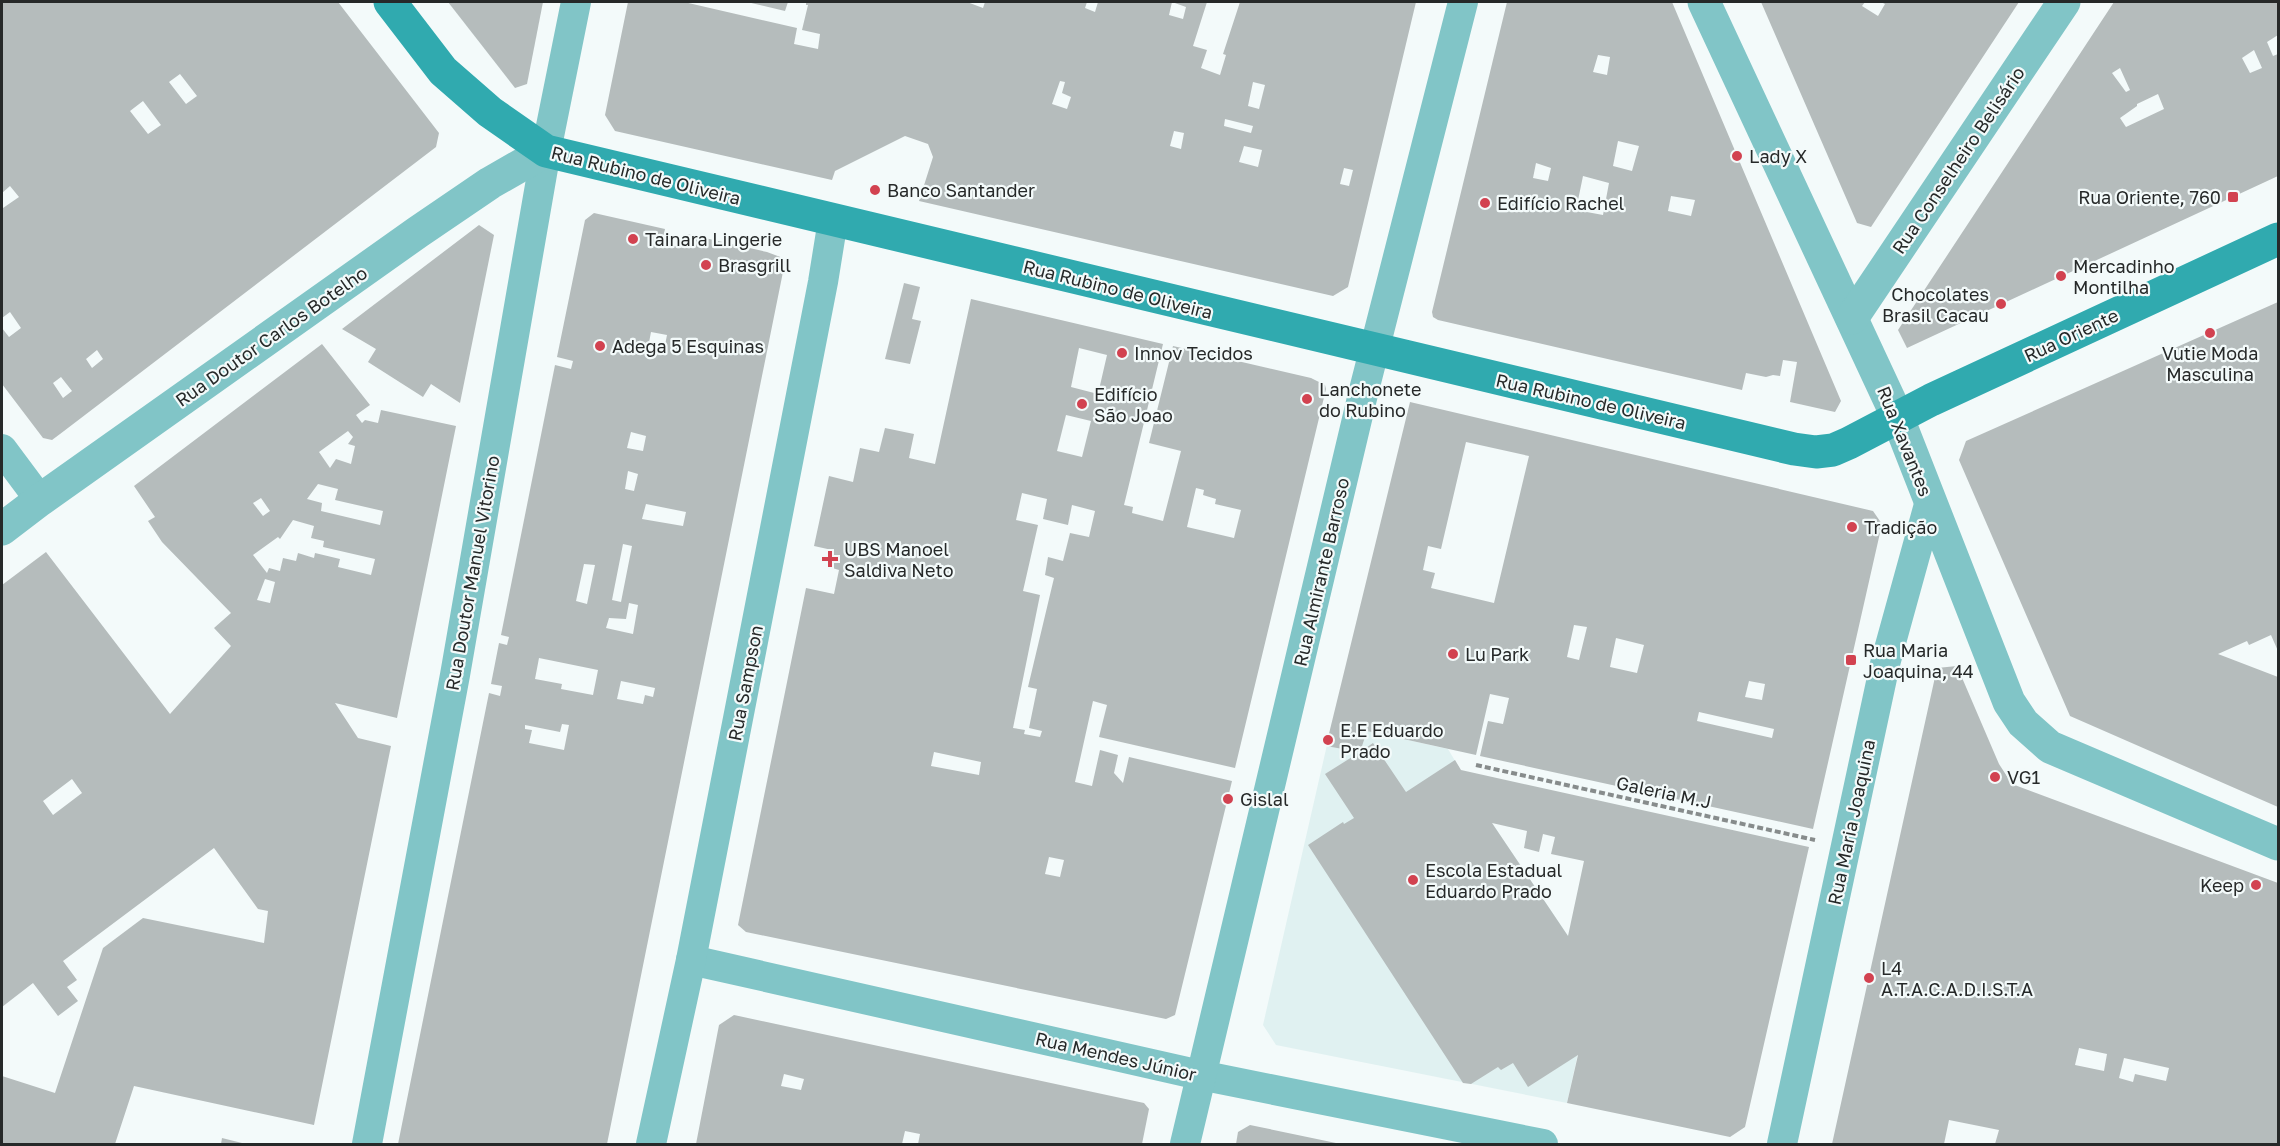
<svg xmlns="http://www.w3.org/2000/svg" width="2280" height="1146" viewBox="0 0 2280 1146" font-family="'Golos Text',sans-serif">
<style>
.built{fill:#e0f1f1}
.building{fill:#b5bcbc;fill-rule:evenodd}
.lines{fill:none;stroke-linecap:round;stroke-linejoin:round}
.path{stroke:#878c8c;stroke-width:4;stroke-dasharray:6 3;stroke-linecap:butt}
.minor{stroke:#81c5c7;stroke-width:30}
.tertiary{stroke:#81c5c7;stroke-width:33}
.secondary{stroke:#30aaaf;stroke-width:33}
.poi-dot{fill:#d24250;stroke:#f3fafa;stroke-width:2}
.labels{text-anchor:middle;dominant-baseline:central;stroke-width:4.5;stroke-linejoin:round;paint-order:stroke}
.poi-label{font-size:18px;fill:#262929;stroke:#f3fafa;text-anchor:start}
.street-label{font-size:18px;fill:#262929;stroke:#f3fafa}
</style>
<rect width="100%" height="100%" fill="#f3fafa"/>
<!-- built -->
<polygon class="built" points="1332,723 1448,749 1492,823 1595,976 1567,1103 1276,1045 1263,1025"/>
<!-- building -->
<g class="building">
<path d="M2 2H338L439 133 436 147 64 431 52 440 43 438 2 384V328L9 337 21 328 10 312 2 318V206L3 208 19 197 10 186 2 193ZM180 74 197 96 186 104 169 82ZM143 101 161 125 148 134 130 111ZM97 350 103 359 92 368 86 359ZM61 377 72 391 63 398 53 383Z"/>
<polygon points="448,2 543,2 527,84 515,88"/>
<path d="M628 2H684L797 28 794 44 818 49 820 34 802 30 808 5H806V2H967L983 8 985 2H1087L1085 8 1095 12 1098 2H1207L1193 46 1207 50 1201 68 1220 75 1226 55 1223 54 1240 2H1416L1348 287 1333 296 919 201 933 157 928 144 905 136 835 171 832 180 615 131 605 115ZM1172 2 1186 7 1183 19 1169 15ZM1060 81 1065 82 1062 93 1071 97 1067 109 1052 104ZM1253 82 1265 85 1259 109 1248 106ZM1225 119 1253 126 1251 133 1224 126ZM1174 131 1184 133 1181 149 1170 146ZM1244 146 1262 150 1258 167 1239 162ZM1344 168 1353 170 1349 186 1340 184Z"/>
<polygon points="747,2 788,2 785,11"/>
<path d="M1507 2H1672L1841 401 1835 412 1790 402 1797 362 1783 360 1780 376 1773 375 1766 377 1746 373 1742 390 1438 320 1433 317 1432 312ZM1598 55 1610 57 1607 75 1593 72ZM1618 141 1639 146 1632 171 1613 166ZM1536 163 1551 168 1548 181 1533 178ZM1583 176 1609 183 1603 215 1576 210ZM1671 196 1695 200 1691 216 1668 211Z"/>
<polygon points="1761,2 1865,2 1862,6 1878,16 1885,4 1881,2 2019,2 1871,227 1857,223"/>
<path d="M2114 2H2278V35L2267 42 2273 56 2278 54V176L1907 348 1898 330ZM2254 50 2262 68 2250 73 2242 58ZM2120 68 2130 90 2126 92 2112 73ZM2158 94 2164 109 2126 127 2120 118 2137 106V104Z"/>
<path d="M594 213 665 229 662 243 684 248 687 234 767 252 783 258 785 262 607 1144H398L489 693 500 696 502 686 491 684 499 643 507 645 509 637 501 635 555 365 571 369 573 361 557 357 585 220ZM651 332 667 335 663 355 647 353ZM631 432 646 436 643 451 627 448ZM628 471 638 474 634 491 625 489ZM646 504 686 512 683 526 642 519ZM623 544 632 546 621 602 612 600ZM584 564 595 565 587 604 576 601ZM629 603 638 605 633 634 606 628 609 618 626 619ZM539 658 598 670 593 695 561 689 562 684 535 679ZM621 681 655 688 653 697 645 695 643 704 617 699ZM562 724 569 725 564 750 529 743 532 730 525 729V725L560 732Z"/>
<polygon points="479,225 494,235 460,403 431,384 423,397 368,362 376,349 342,329"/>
<polygon points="904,283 920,287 912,319 921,321 910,364 885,359"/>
<path d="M971 299 1163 344 1124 505 1133 507 1132 513 1163 521 1181 451 1149 443 1173 346 1311 378 1325 385 1326 389 1235 768 1099 737 1107 705 1093 701 1075 782 1092 786 1100 750 1118 755 1114 773 1123 783 1129 757 1232 781 1175 1015 1166 1019 746 932 738 925 806 588 834 594 839 570 829 567 832 550 814 546 829 476 853 482 860 448 879 452 885 428 914 434 909 458 935 464ZM1079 348 1107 355 1098 394 1071 387ZM1066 415 1091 421 1082 457 1057 451ZM1196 488 1204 490 1203 495 1216 499 1215 504 1241 510 1234 538 1187 527ZM1022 493 1047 499 1043 519 1068 525 1072 505 1095 511 1089 537 1070 533 1063 561 1048 557 1045 575 1054 578 1028 687 1037 689 1029 728 1042 731 1040 737 1024 734 1025 730 1013 728 1040 595 1023 591 1038 525 1016 520ZM934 752 981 762 979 775 931 766ZM1049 857 1064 860 1060 877 1045 874Z"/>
<polygon points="2278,302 2278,651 2271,635 2249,645 2247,641 2218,654 2278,677 2278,807 2070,716 1959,460 1966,441"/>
<path d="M322 344 370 405 356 415 362 423 365 420 378 423 381 410 456 426 397 718 335 703 358 738 391 746 314 1125 134 1086 115 1144H2V1076L55 1093 103 948 143 918 264 943 268 911 258 909 214 848 63 961 77 980 67 987 78 1001 58 1016 33 983 2 1007V585L46 552 170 714 231 646 214 628 231 613 162 542 148 521 155 517 134 486ZM348 431 353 437 348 444 355 446 351 464 336 459 330 468 319 452ZM318 484 338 489 335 500 383 511 380 525 321 511 322 503 307 499ZM261 498 270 511 263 516 253 503ZM293 520 314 526 311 538 324 541 323 547 375 559 371 575 338 567 340 559 315 553 314 558 298 553 296 561 283 558 280 571 269 568 267 573 253 555 278 537 280 539ZM265 579 275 582 270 603 257 600ZM72 779 82 793 53 815 43 801Z"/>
<path d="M1410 402 1873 511 1882 524 1813 829 1480 756 1488 721 1503 724 1509 698 1490 694 1476 755 1367 731 1360 752 1373 743 1406 792 1455 760 1461 770 1809 847 1745 1127 1730 1137 1567 1103 1578 1055 1528 1087 1513 1063 1501 1070 1498 1067 1471 1084 1463 1083 1308 845 1343 822 1344 824 1354 818 1325 774 1360 752 1326 746ZM1466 442 1529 456 1494 603 1431 588 1435 573 1423 570 1428 546 1441 549ZM1574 625 1587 627 1579 660 1567 657ZM1616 638 1644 645 1637 673 1610 667ZM1749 681 1765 684 1762 700 1745 697ZM1699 712 1774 729 1772 738 1697 721ZM1492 823 1527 831 1524 848 1539 852 1543 834 1555 837 1551 854 1584 861 1568 936Z"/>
<path d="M1957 666 1999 764 2012 784 2278 883V1144H1995L1999 1130 1949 1120 1944 1144H1832L1937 668ZM2079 1048 2107 1054 2104 1071 2075 1065ZM2124 1058 2169 1068 2166 1081 2135 1074 2133 1082 2119 1078Z"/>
<path d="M734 1015 1144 1103 1149 1109 1142 1144H918L920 1134 905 1131 902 1144H696L719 1025ZM784 1074 804 1079 801 1090 781 1086Z"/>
<polygon points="1250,1125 1336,1143 1336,1144 1236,1144 1238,1132"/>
<polygon points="222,1138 246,1144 221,1144"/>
</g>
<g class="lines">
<!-- path -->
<polyline class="path" points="1476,765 1815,840"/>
<!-- minor -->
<g class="minor">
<polyline points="2,449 40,500"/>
<polyline points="691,960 1200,1075 1543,1144"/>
<polyline points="367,1144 455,675 546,151 576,2"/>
<polyline points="651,1144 691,960 823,282 833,220"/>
<polyline points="1185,1144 1363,394 1463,2"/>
<polyline points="1782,1144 1885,664 1930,501"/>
</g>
<!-- tertiary -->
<g class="tertiary">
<polyline points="1704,2 1897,416 2009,702 2023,723 2050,747 2278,844"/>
<polyline points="1852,318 2064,2"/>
<polyline points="2,529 40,500 418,232 490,183 546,151"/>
</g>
<!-- secondary -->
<polyline class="secondary" points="390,2 443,71 490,112 546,151 1794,449 1816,452 1833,450 1849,443 1931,400 2278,239"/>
</g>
<!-- markers -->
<g class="poi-dot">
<circle cx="1737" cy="156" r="6"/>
<circle cx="875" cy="190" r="6"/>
<rect x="2227" y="191" width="12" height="12" rx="3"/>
<circle cx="1485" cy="203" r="6"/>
<circle cx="633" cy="239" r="6"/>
<circle cx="706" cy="265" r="6"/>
<circle cx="2061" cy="276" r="6"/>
<circle cx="2001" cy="304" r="6"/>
<circle cx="2210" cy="333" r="6"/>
<circle cx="600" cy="346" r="6"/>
<circle cx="1122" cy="353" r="6"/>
<circle cx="1307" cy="399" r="6"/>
<circle cx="1082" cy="404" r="6"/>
<circle cx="1852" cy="527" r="6"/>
<path d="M827 550h6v6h6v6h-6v6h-6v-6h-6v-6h6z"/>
<circle cx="1453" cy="654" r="6"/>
<rect x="1845" y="654" width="12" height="12" rx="3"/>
<circle cx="1328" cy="740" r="6"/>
<circle cx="1995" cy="777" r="6"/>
<circle cx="1228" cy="799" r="6"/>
<circle cx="1413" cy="880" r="6"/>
<circle cx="2256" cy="885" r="6"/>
<circle cx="1869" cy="978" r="6"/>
</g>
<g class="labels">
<!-- poi labels -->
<g class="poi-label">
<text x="1749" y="156">Lady X</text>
<text x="887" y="190">Banco Santander</text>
<text x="2221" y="197" text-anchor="end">Rua Oriente, 760</text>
<text x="1497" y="203">Edifício Rachel</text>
<text x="645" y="239">Tainara Lingerie</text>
<text x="718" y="265">Brasgrill</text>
<text x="2073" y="266">Mercadinho<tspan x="2073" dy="21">Montilha</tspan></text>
<text x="1989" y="294" text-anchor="end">Chocolates<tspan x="1989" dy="21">Brasil Cacau</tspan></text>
<text x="612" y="346">Adega 5 Esquinas</text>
<text x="1134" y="353">Innov Tecidos</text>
<text x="2210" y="353" text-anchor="middle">Vutie Moda<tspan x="2210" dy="21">Masculina</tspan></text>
<text x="1319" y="389">Lanchonete<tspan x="1319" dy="21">do Rubino</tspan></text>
<text x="1094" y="394">Edifício<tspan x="1094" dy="21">São Joao</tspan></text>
<text x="1864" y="527">Tradição</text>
<text x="844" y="549">UBS Manoel<tspan x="844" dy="21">Saldiva Neto</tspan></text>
<text x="1863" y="650">Rua Maria<tspan x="1863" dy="21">Joaquina, 44</tspan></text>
<text x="1465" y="654">Lu Park</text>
<text x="1340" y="730">E.E Eduardo<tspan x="1340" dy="21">Prado</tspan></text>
<text x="2007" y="777">VG1</text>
<text x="1240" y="799">Gislal</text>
<text x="1425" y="870">Escola Estadual<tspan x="1425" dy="21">Eduardo Prado</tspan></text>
<text x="2244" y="885" text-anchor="end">Keep</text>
<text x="1881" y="968">L4<tspan x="1881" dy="21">A.T.A.C.A.D.I.S.T.A</tspan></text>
</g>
<!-- street labels -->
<g class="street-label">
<text transform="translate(1958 160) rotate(-56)">Rua Conselheiro Belisário</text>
<text transform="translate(646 175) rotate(14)">Rua Rubino de Oliveira</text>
<text transform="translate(1118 289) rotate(14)">Rua Rubino de Oliveira</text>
<text transform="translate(2071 335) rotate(-25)">Rua Oriente</text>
<text transform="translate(271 336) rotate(-35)">Rua Doutor Carlos Botelho</text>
<text transform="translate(1591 401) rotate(13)">Rua Rubino de Oliveira</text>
<text transform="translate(1905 441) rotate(68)">Rua Xavantes</text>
<text transform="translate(1321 572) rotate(-77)">Rua Almirante Barroso</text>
<text transform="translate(472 573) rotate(-80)">Rua Doutor Manuel Vitorino</text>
<text transform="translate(745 683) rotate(-79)">Rua Sampson</text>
<text transform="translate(1664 792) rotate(12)">Galeria M.J</text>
<text transform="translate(1851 822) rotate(-78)">Rua Maria Joaquina</text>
<text transform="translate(1116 1056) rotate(13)">Rua Mendes Júnior</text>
</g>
</g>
<!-- border -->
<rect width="2280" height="1146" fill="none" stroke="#262929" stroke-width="6"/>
</svg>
